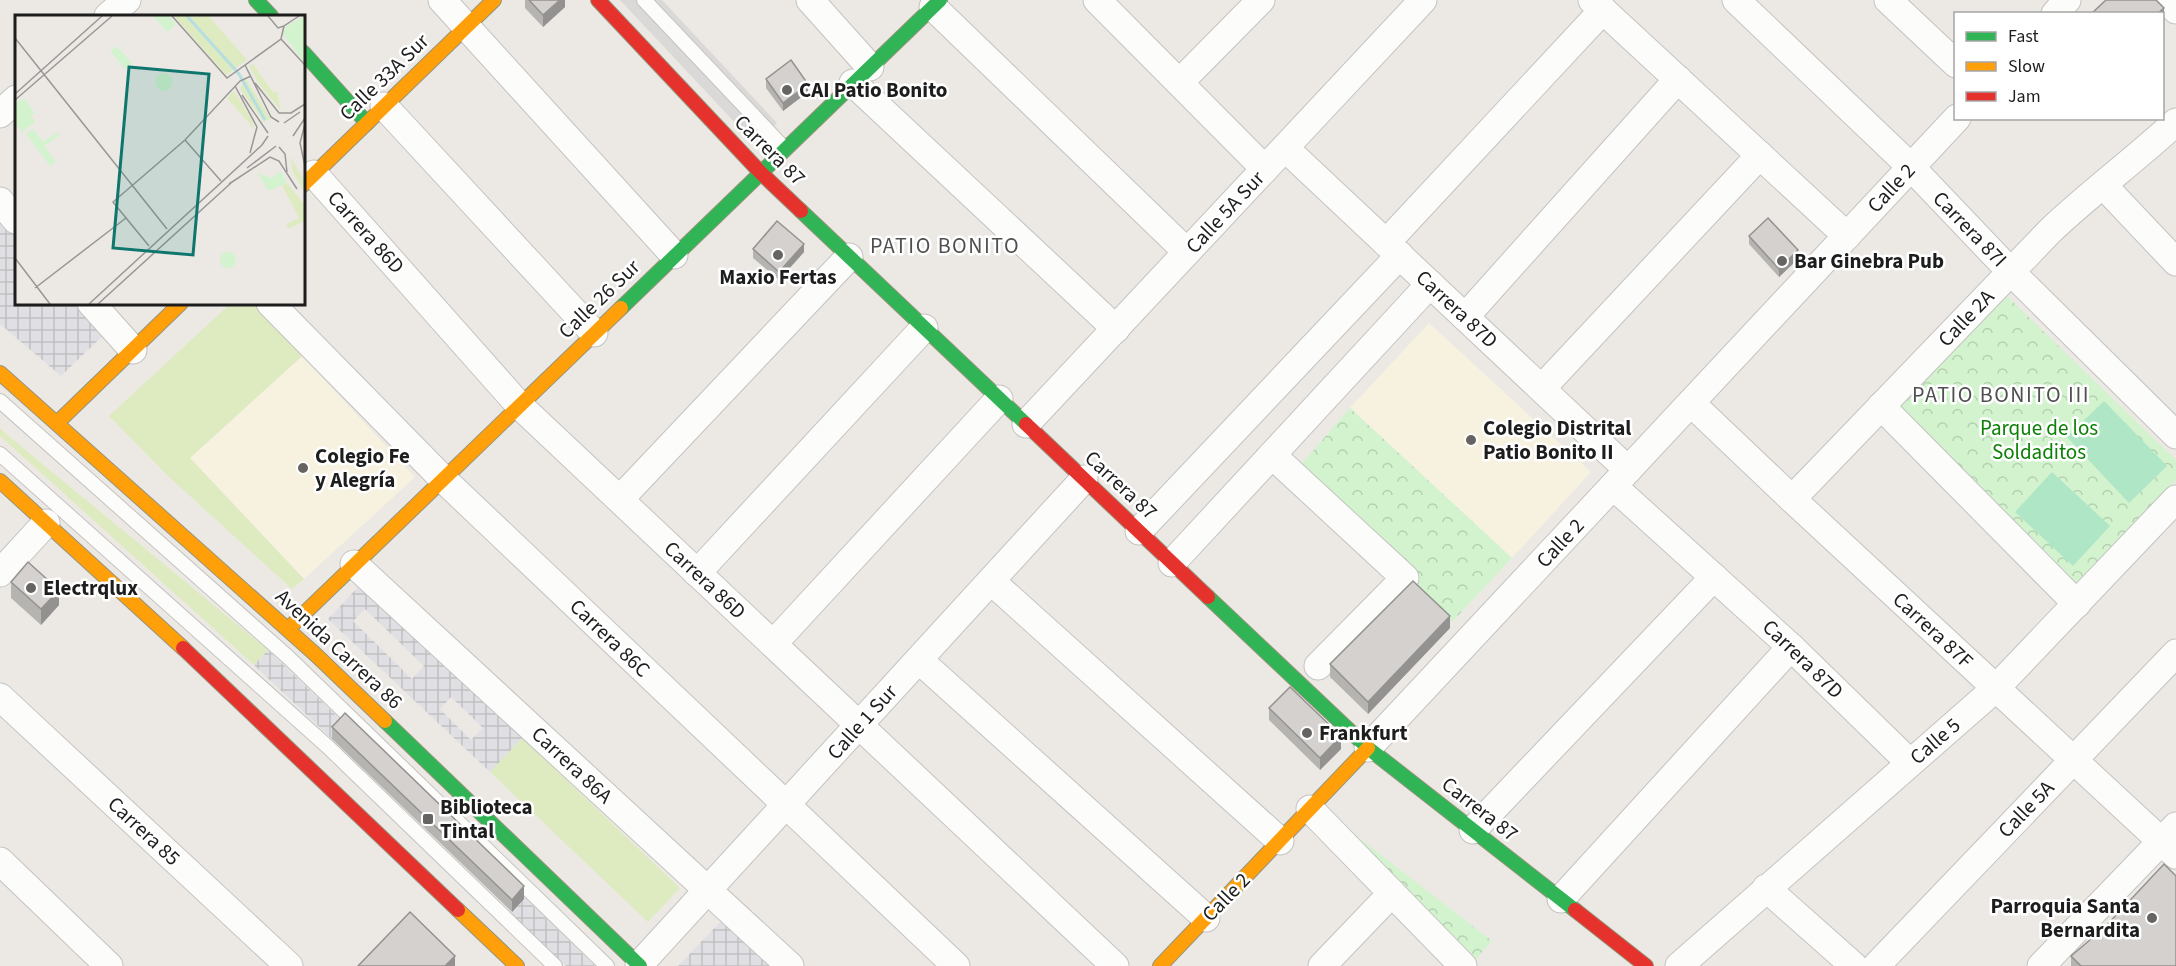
<svg xmlns="http://www.w3.org/2000/svg" width="2176" height="966" viewBox="0 0 2176 966" font-family="'Source Sans 3',sans-serif">
<style>
.education{fill:#f6f2df}
.grass{fill:#deebc1}
.park{fill:url(#park-crowns)}
.pitch{fill:#aee6c6}
.parking{fill:#dad9d7}
.plaza{fill:url(#plaza-grid);fill-rule:evenodd}
.lines{fill:none;stroke-linecap:round;stroke-linejoin:round}
.lane-casing{stroke:#c4c3c1;stroke-width:16}
.street-casing{stroke:#c4c3c1;stroke-width:29}
.fast-casing{stroke:#96947c;stroke-width:16}
.slow-casing{stroke:#96947c;stroke-width:16}
.jam-casing{stroke:#96947c;stroke-width:16}
.lane{stroke:#fcfcfb;stroke-width:14}
.street{stroke:#fcfcfb;stroke-width:27}
.fast{stroke:#30b455;stroke-width:14}
.slow{stroke:#ff9f0a;stroke-width:14}
.jam{stroke:#e5322d;stroke-width:14}
.wall{fill:#b6b4b1}
.shaded-wall{fill:#949290}
.building{fill:#d4d1ce;stroke:#949290;stroke-width:1.5}
.poi-dot{fill:#656463;stroke:#fff;stroke-width:2}
.labels{text-anchor:middle;dominant-baseline:central;stroke-width:5;stroke-linejoin:round;paint-order:stroke}
.street-label{font-size:21px;fill:#1d1d1d;stroke:#fff}
.poi-label{font-size:21px;font-weight:bold;fill:#1d1d1d;stroke:#fff;text-anchor:start}
.park-label{font-size:21px;fill:#0c8005;stroke:#fff}
.neighbourhood-label{font-size:22px;letter-spacing:1.5px;fill:#505050;stroke:#fff}
.inset-river{fill:none;stroke:#b6dee1;stroke-width:3}
.inset-road{fill:none;stroke:#999795;stroke-width:1.5}
.view{fill:#0f766e;fill-opacity:0.15;stroke:#0f766e;stroke-width:3}
.inset-edge{fill:none;stroke:#1d1d1d;stroke-width:3}
</style>
<defs>
<pattern id="park-crowns" width="20" height="18" patternUnits="userSpaceOnUse" patternTransform="scale(1.5)"><rect width="20" height="18" fill="#d3f3ce"/><path d="M2 6a3 3 0 1 1 6 0M12 15a3 3 0 1 1 6 0" fill="none" stroke="#b5d0b0"/></pattern>
<pattern id="plaza-grid" width="8" height="8" patternUnits="userSpaceOnUse" patternTransform="scale(1.5)"><rect width="8" height="8" fill="#e0e0e4"/><path d="M0 4h8M4 0v8" fill="none" stroke="#c0c0c3"/></pattern>
</defs>
<rect width="100%" height="100%" fill="#ece9e5"/>
<!-- education -->
<g class="education">
<polygon points="1429,323 1591,472 1512,558 1350,408"/>
<polygon points="302,356 415,477 304,579 190,458"/>
</g>
<!-- grass -->
<g class="grass">
<polygon points="231,303 252,303 302,356 190,458 304,579 292,589 169,477 109,416"/>
<polygon points="0,428 11,438 268,650 254,665 0,436"/>
<polygon points="522,738 680,888 648,922 490,772"/>
</g>
<!-- park -->
<g class="park">
<polygon points="2006,295 2176,460 2176,480 2073,587 1894,412"/>
<polygon points="1350,408 1512,558 1452,622 1293,474"/>
<polygon points="1332,817 1492,941 1472,964"/>
</g>
<!-- pitch -->
<g class="pitch">
<polygon points="2104,401 2167,466 2129,503 2067,437"/>
<polygon points="2052,472 2110,526 2073,566 2015,512"/>
</g>
<!-- parking -->
<polygon class="parking" points="620,0 662,0 777,123 755,144"/>
<!-- plaza -->
<g class="plaza">
<polygon points="0,201 16,220 16,303 91,303 112,327 61,376 0,324"/>
<path d="M360 585 522 738 490 772 328 619ZM365 609 424 666 412 679 353 621ZM451 697 483 728 471 740 440 709Z"/>
<polygon points="268,650 346,725 332,739 254,665"/>
<polygon points="525,898 595,966 566,966 511,913"/>
<polygon points="726,916 778,966 678,966"/>
</g>
<g class="lines">
<defs>
<g id="lane">
<polyline points="644,0 785,149"/>
<polyline points="0,401 288,657 607,966"/>
<polyline points="0,454 327,746 555,966"/>
</g>
<g id="street">
<polyline points="442,0 674,255"/>
<polyline points="810,0 870,67"/>
<polyline points="1097,0 1265,169"/>
<polyline points="1592,0 1847,236"/>
<polyline points="1736,0 1911,167 2011,272 2176,435"/>
<polyline points="1888,0 1956,64"/>
<polyline points="2166,0 2176,10"/>
<polyline points="933,7 1187,252"/>
<polyline points="2055,14 2067,0"/>
<polyline points="108,16 127,0"/>
<polyline points="1180,82 1261,0"/>
<polyline points="853,83 1116,329"/>
<polyline points="384,106 594,333"/>
<polyline points="0,114 16,99"/>
<polyline points="1285,148 1628,470"/>
<polyline points="314,174 519,405 1115,966"/>
<polyline points="2103,185 2176,262"/>
<polyline points="0,201 16,220"/>
<polyline points="1386,243 1603,10"/>
<polyline points="91,303 133,350"/>
<polyline points="270,303 443,479 956,966"/>
<polyline points="1465,317 1678,79"/>
<polyline points="1542,388 1760,155"/>
<polyline points="1691,403 1792,499 2176,855"/>
<polyline points="1881,406 2077,604"/>
<polyline points="1026,424 1423,0"/>
<polyline points="1272,455 1405,578 1318,666"/>
<polyline points="1613,486 1791,647 1910,763"/>
<polyline points="620,499 849,257"/>
<path d="M1792 499 2050 231C2090 193 2135 160 2176 122"/>
<polyline points="1139,531 1400,255"/>
<polyline points="1172,563 1430,284"/>
<polyline points="354,564 790,966"/>
<polyline points="0,573 46,523"/>
<polyline points="697,573 924,328"/>
<polyline points="991,581 1280,841"/>
<polyline points="773,644 999,399"/>
<polyline points="919,660 1206,918"/>
<polyline points="0,697 289,966"/>
<polyline points="1368,748 1957,118"/>
<polyline points="1310,809 1463,966"/>
<polyline points="1473,830 1714,577"/>
<polyline points="0,861 109,966"/>
<polyline points="1766,888 1854,966"/>
<polyline points="1561,899 1791,647"/>
<polyline points="639,965 1084,479"/>
<polyline points="1322,966 1392,893"/>
<polyline points="1679,966 1996,688 2176,499"/>
<polyline points="1876,966 2176,653"/>
<polyline points="2041,966 2176,826"/>
</g>
<g id="fast">
<polyline points="256,0 271,16"/>
<polyline points="303,52 367,123"/>
<polyline points="801,211 1026,424"/>
<polyline points="621,308 940,0"/>
<polyline points="1208,597 1368,748 1575,910"/>
<polyline points="385,721 640,966"/>
</g>
<g id="slow">
<polyline points="303,185 494,0"/>
<polyline points="0,373 315,654 385,721"/>
<polyline points="57,423 181,303"/>
<polyline points="0,481 183,648"/>
<polyline points="288,629 621,308"/>
<polyline points="458,910 517,966"/>
<polyline points="1160,966 1368,748"/>
</g>
<g id="jam">
<polyline points="598,0 760,172 801,211"/>
<polyline points="1026,424 1208,597"/>
<polyline points="183,648 458,910"/>
<polyline points="1575,910 1646,966"/>
</g>
</defs>
<!-- lane casing -->
<use href="#lane" class="lane-casing"/>
<!-- street casing -->
<use href="#street" class="street-casing"/>
<!-- fast casing -->
<use href="#fast" class="fast-casing"/>
<!-- slow casing -->
<use href="#slow" class="slow-casing"/>
<!-- jam casing -->
<use href="#jam" class="jam-casing"/>
<!-- lane -->
<use href="#lane" class="lane"/>
<!-- street -->
<use href="#street" class="street"/>
<!-- fast -->
<use href="#fast" class="fast"/>
<!-- slow -->
<use href="#slow" class="slow"/>
<!-- jam -->
<use href="#jam" class="jam"/>
</g>
<!-- wall -->
<g class="wall">
<polygon points="525,0 565,0 565,7 543,27 525,8"/>
<polygon points="766,79 808,92 783,111 766,88"/>
<polygon points="1749,236 1798,259 1779,277 1749,244"/>
<polygon points="753,249 804,252 779,280 753,258"/>
<polygon points="11,582 59,605 41,625 11,598"/>
<polygon points="1450,628 1368,714 1330,677 1330,664"/>
<polygon points="1269,708 1341,749 1320,770 1269,720"/>
<polygon points="332,727 524,899 512,912 332,739"/>
<polygon points="2071,956 2176,966 2071,966"/>
</g>
<!-- shaded-wall -->
<g class="shaded-wall">
<polygon points="560,0 565,0 565,7 543,27 543,15"/>
<polygon points="2164,8 2164,20 2163,22 2163,14 2157,14"/>
<polygon points="808,84 808,92 783,111 783,103"/>
<polygon points="804,244 804,252 779,280 779,272"/>
<polygon points="1798,250 1798,259 1779,277 1779,269"/>
<polygon points="59,590 59,605 41,625 41,609"/>
<polygon points="1450,616 1450,628 1368,714 1368,702"/>
<polygon points="1341,736 1341,749 1320,770 1320,758"/>
<polygon points="524,886 524,899 512,912 512,900"/>
<polygon points="455,956 455,966 445,966"/>
</g>
<!-- building -->
<g class="building">
<polygon points="529,0 560,0 543,15"/>
<polygon points="2106,0 2156,0 2164,8 2157,14 2091,14"/>
<polygon points="791,60 808,84 783,103 766,79"/>
<polygon points="1768,218 1798,250 1779,269 1749,236"/>
<polygon points="777,221 804,244 779,272 753,249"/>
<polygon points="28,562 59,590 41,609 11,582"/>
<polygon points="1413,581 1450,616 1368,702 1330,664"/>
<polygon points="1290,687 1341,736 1320,758 1269,708"/>
<polygon points="345,713 524,886 512,900 332,727"/>
<polygon points="2164,864 2176,876 2176,966 2081,966 2071,956 2104,928"/>
<polygon points="410,912 455,956 445,966 358,966"/>
</g>
<!-- markers -->
<g class="poi-dot">
<circle cx="787" cy="90" r="6"/>
<circle cx="778" cy="255" r="6"/>
<circle cx="1782" cy="261" r="6"/>
<circle cx="1471" cy="440" r="6"/>
<circle cx="303" cy="468" r="6"/>
<circle cx="31" cy="588" r="6"/>
<circle cx="1307" cy="733" r="6"/>
<rect x="422" y="813" width="12" height="12" rx="3"/>
<circle cx="2152" cy="918" r="6"/>
</g>
<g class="labels">
<!-- street labels -->
<g class="street-label">
<text transform="translate(384 77) rotate(-44)">Calle 33A Sur</text>
<text transform="translate(770 150) rotate(45)">Carrera 87</text>
<text transform="translate(1891 188) rotate(-47)">Calle 2</text>
<text transform="translate(1225 212) rotate(-47)">Calle 5A Sur</text>
<text transform="translate(1970 229) rotate(46)">Carrera 87I</text>
<text transform="translate(366 232) rotate(48)">Carrera 86D</text>
<text transform="translate(599 299) rotate(-44)">Calle 26 Sur</text>
<text transform="translate(1457 309) rotate(43)">Carrera 87D</text>
<text transform="translate(1966 318) rotate(-46)">Calle 2A</text>
<text transform="translate(1121 485) rotate(43)">Carrera 87</text>
<text transform="translate(1560 543) rotate(-47)">Calle 2</text>
<text transform="translate(705 580) rotate(43)">Carrera 86D</text>
<text transform="translate(1933 630) rotate(43)">Carrera 87F</text>
<text transform="translate(610 638) rotate(44)">Carrera 86C</text>
<text transform="translate(339 649) rotate(43)">Avenida Carrera 86</text>
<text transform="translate(1803 659) rotate(44)">Carrera 87D</text>
<text transform="translate(862 722) rotate(-48)">Calle 1 Sur</text>
<text transform="translate(1935 741) rotate(-41)">Calle 5</text>
<text transform="translate(572 765) rotate(43)">Carrera 86A</text>
<text transform="translate(1480 809) rotate(38)">Carrera 87</text>
<text transform="translate(2026 809) rotate(-46)">Calle 5A</text>
<text transform="translate(144 831) rotate(43)">Carrera 85</text>
<text transform="translate(1226 897) rotate(-46)">Calle 2</text>
</g>
<!-- poi labels -->
<g class="poi-label">
<text x="799" y="90">CAI Patio Bonito</text>
<text x="1794" y="261">Bar Ginebra Pub</text>
<text x="778" y="277" text-anchor="middle">Maxio Fertas</text>
<text x="1483" y="428">Colegio Distrital<tspan x="1483" dy="24">Patio Bonito II</tspan></text>
<text x="315" y="456">Colegio Fe<tspan x="315" dy="24">y Alegría</tspan></text>
<text x="43" y="588">Electrqlux</text>
<text x="1319" y="733">Frankfurt</text>
<text x="440" y="807">Biblioteca<tspan x="440" dy="24">Tintal</tspan></text>
<text x="2140" y="906" text-anchor="end">Parroquia Santa<tspan x="2140" dy="24">Bernardita</tspan></text>
</g>
<!-- park labels -->
<g class="park-label">
<text x="2039" y="428">Parque de los<tspan x="2039" dy="24">Soldaditos</tspan></text>
</g>
<!-- neighbourhood labels -->
<g class="neighbourhood-label">
<text x="945" y="246">PATIO BONITO</text>
<text x="2001" y="395">PATIO BONITO III</text>
</g>
</g>
<!-- overview -->
<g transform="translate(15 15)">
<rect width="290" height="290" fill="#ece9e5"/>
<path d="M159 1H194L232 45 211 60ZM238 49 258 77 262 76 266 96 244 69 234 51ZM231 64 256 104 249 107 225 74ZM219 76 237 105 240 115 212 83ZM275 141 289 165V176L278 158ZM272 168 290 190 289 206 274 214 271 209 284 203 267 170Z" fill="#deebc1"/>
<path d="M138 1H154L161 9 152 17ZM289 1V47L268 19 270 12ZM102 31 117 48 110 54 95 36ZM140 67a9 9 0 1 1 18 0a9 9 0 1 1-18 0ZM8 83 20 98 16 101 20 107 7 117 0 108V89ZM18 114 28 127 43 117 45 120 29 131 41 147 35 151 11 119ZM266 156 272 168 253 176 243 158 257 163ZM205 245a8 8 0 1 1 16 0a8 8 0 1 1-16 0Z" fill="#d3f3ce"/>
<path class="inset-river" d="M172 1 224 59 250 105"/>
<path class="inset-road" d="M157 1 212 63 266 24 269 11 284 1M253 1 263 13 269 11M0 23 152 214M266 24 290 50M230 50 256 102 264 107M240 68 264 98H276L290 89M220 71 242 112 235 138M0 79 87 1M227 80 253 118M0 85 97 1M269 108 285 97M290 109 285 128 290 151M278 121 290 103M170 125 206 166M264 132 270 139 272 157M232 153 261 131M214 169 255 142 264 146 282 174M134 231 98 187 170 125 225 66 236 61M0 243 35 289M20 273 111 203M74 289 247 130 253 121M83 289 216 168"/>
<path class="view" d="M114 52 194 59 178 240 98 233Z"/>
<rect width="290" height="290" class="inset-edge"/>
</g>
<!-- legend -->
<rect x="1954" y="12" width="210" height="108" fill="#ffffff" stroke="#a5a5a5" stroke-width="1.5"/>
<rect x="1966" y="32" width="30" height="9" fill="#30b455" stroke="#a5a5a5" stroke-width="1.5"/>
<text x="2008" y="42" font-size="18" fill="#1d1d1d">Fast</text>
<rect x="1966" y="62" width="30" height="9" fill="#ff9f0a" stroke="#a5a5a5" stroke-width="1.5"/>
<text x="2008" y="72" font-size="18" fill="#1d1d1d">Slow</text>
<rect x="1966" y="92" width="30" height="9" fill="#e5322d" stroke="#a5a5a5" stroke-width="1.5"/>
<text x="2008" y="102" font-size="18" fill="#1d1d1d">Jam</text>
</svg>
